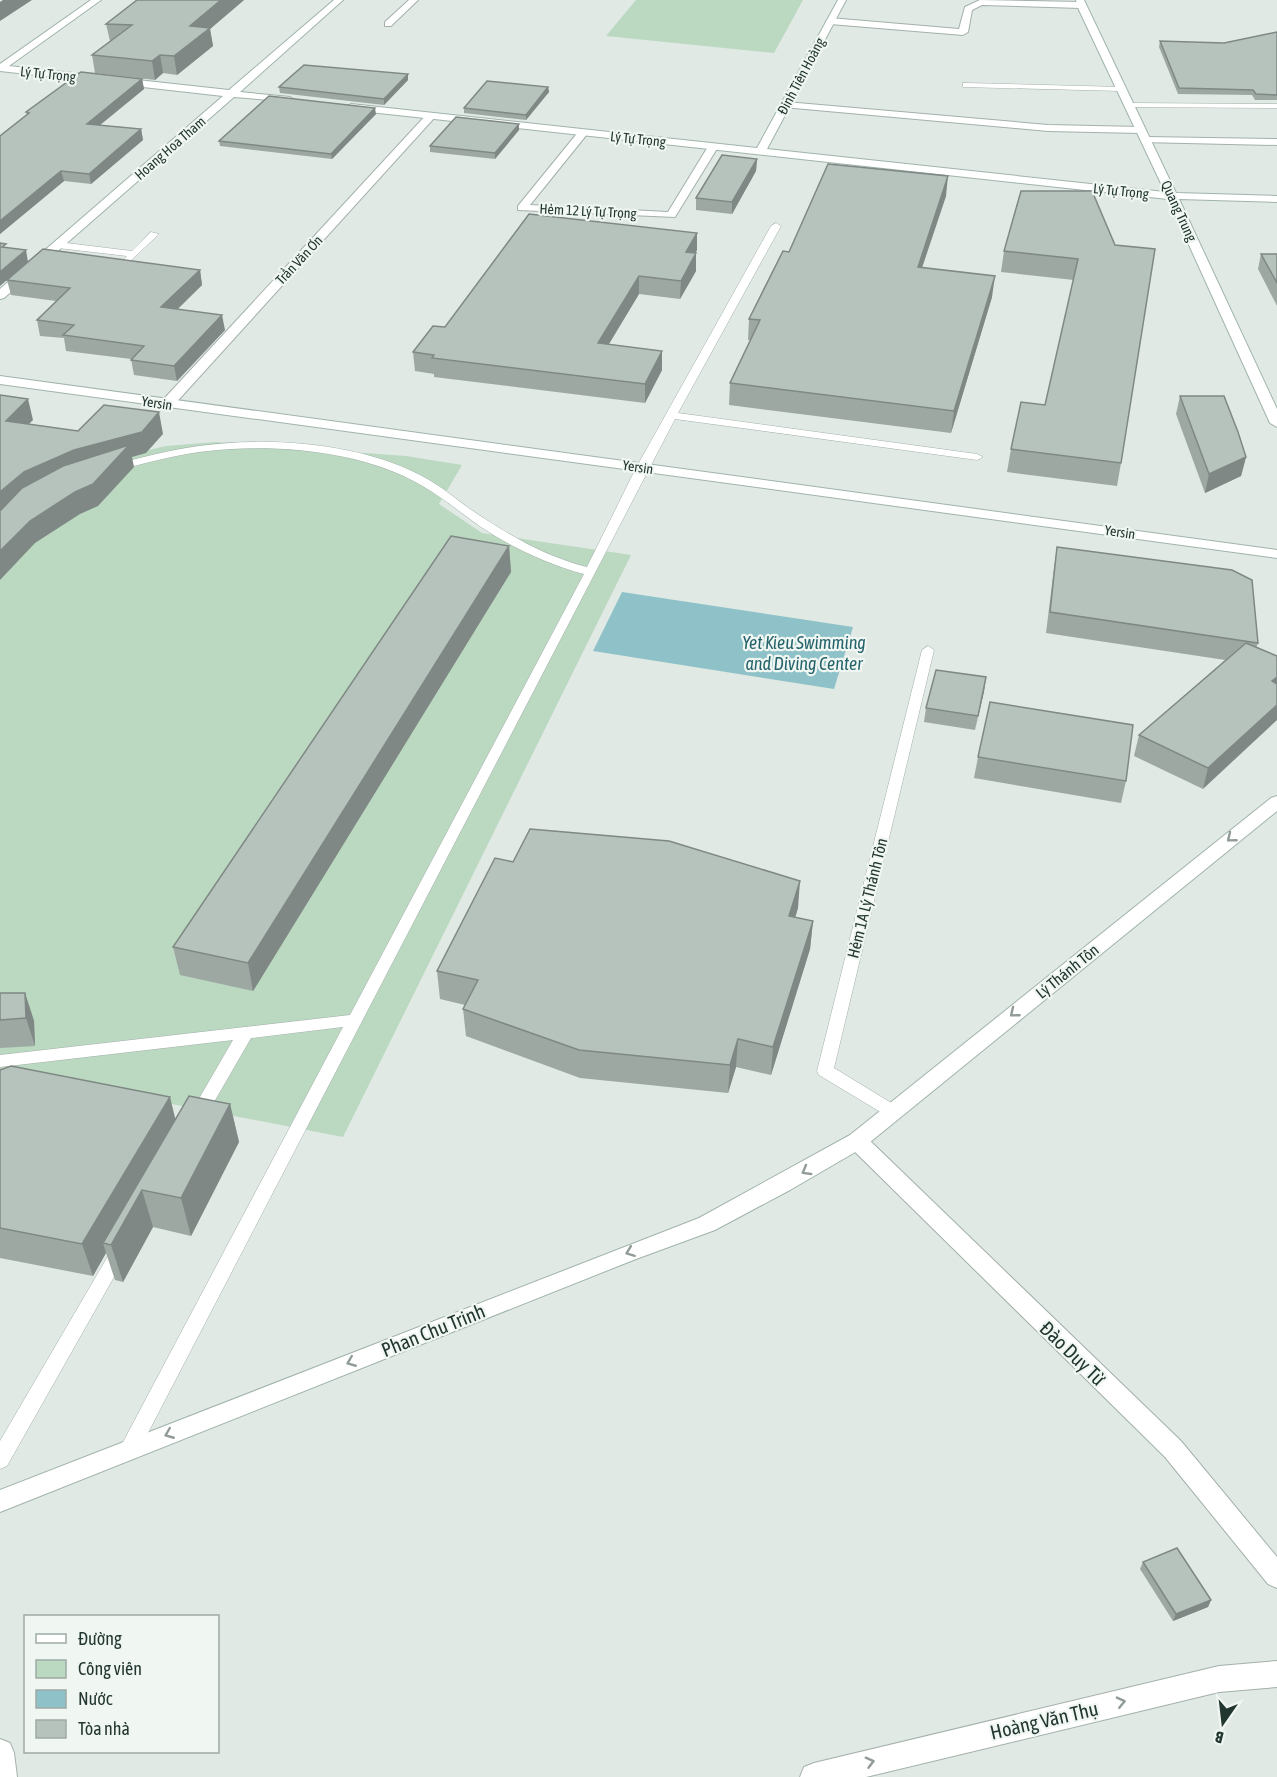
<svg xmlns="http://www.w3.org/2000/svg" width="1277" height="1777" viewBox="0 0 1277 1777" font-family="'Asap Condensed',sans-serif">
<style>
.green{fill:#bbd8c1}
.water{fill:#8ec2c8}
.lines{fill:none;stroke-linecap:round;stroke-linejoin:round}
.lane-casing{stroke:#a4b0ab;stroke-width:1}
.street-casing{stroke:#a4b0ab;stroke-width:2}
.secondary-casing{stroke:#a0b3ab;stroke-width:2}
.lane{fill:#fff;fill-rule:evenodd}
.street{fill:#fff;fill-rule:evenodd}
.secondary{fill:#fff;fill-rule:evenodd}
.wall{fill:#9da8a3}
.shaded-wall{fill:#7f8884}
.building{fill:#b6c3bd;stroke:#7f8884;stroke-width:1.5}
.oneway{stroke:#919b98}
.labels{text-anchor:middle;dominant-baseline:central;stroke-width:4.5;stroke-linejoin:round;paint-order:stroke}
.far-street-label{font-size:14px;fill:#233731;stroke:#f0f6f2}
.street-label{font-size:16px;fill:#233731;stroke:#f0f6f2}
.water-label{font-size:18px;font-style:italic;fill:#24636b;stroke:#f0f6f2}
.near-street-label{font-size:20px;fill:#233731;stroke:#f0f6f2}
</style>
<rect width="100%" height="100%" fill="#e0e9e4"/>
<!-- green -->
<g class="green">
<polygon points="636,0 803,0 774,53 606,36"/>
<polygon points="216,442 406,456 462,465 439,504 482,533 631,555 343,1137 11,1073 0,1074 0,508 67,469 166,446"/>
</g>
<!-- water -->
<polygon class="water" points="622,592 853,627 834,689 593,651"/>
<g class="lines">
<defs>
<g id="lane">
<polygon points="966,83 1121,87 1125,89 1121,91 963,87 963,83"/>
<polygon points="1129,103 1277,104 1277,108 1126,107 1125,105"/>
<path d="M776 223 781 226 678 413 977 454 983 457 977 460 675 419 136 1456 129 1459 122 1456 119 1450 122 1444 343 1027 251 1038 203 1121 197 1123 191 1121 189 1116 233 1040 0 1067V1055L350 1015 584 574C547 564 513 548 481 527 461 513 442 497 421 485 359 449 268 443 199 452 170 456 142 464 114 471L108 468 110 466C139 458 169 450 199 446 271 436 365 443 429 480 443 488 456 499 470 509 507 534 544 556 587 567L636 468 771 226Z"/>
<polygon points="151,232 159,234 127,264 122,261 127,256 58,248 53,245 58,242 132,251"/>
<polygon points="928,646 934,650 834,1068 898,1107 900,1112 898,1117 892,1119 819,1075 817,1071 922,650"/>
<polygon points="121,1242 127,1244 130,1249 127,1254 7,1466 0,1469 0,1441 115,1244"/>
</g>
<g id="street">
<polygon points="409,0 418,0 391,26 385,26 385,22"/>
<polygon points="980,0 1081,2 1085,5 1081,8 982,5 972,10 968,32 963,35 830,24 826,21 830,18 959,29 965,7"/>
<polygon points="786,102 1048,125 1141,127 1146,130 1141,133 1048,131 783,107 783,103"/>
<polygon points="427,114 436,116 172,407 162,407 161,404 162,401"/>
<polygon points="579,131 588,133 530,205 668,212 709,145 718,147 675,217 518,210 518,206"/>
<polygon points="1146,137 1277,139 1277,145 1142,142 1141,140"/>
<polygon points="857,1133 864,1135 1181,1441 1277,1557 1277,1588 1268,1584 1165,1457 850,1147 847,1141 850,1135"/>
<polygon points="1277,1661 1277,1687 1219,1692 866,1777 800,1777 804,1767 814,1763 1219,1666"/>
<polygon points="0,1739 10,1743 14,1753 17,1777 0,1777"/>
</g>
<g id="secondary">
<polygon points="91,0 101,0 9,66 229,90 334,0 343,0 240,92 290,97 295,100 293,102 234,97 4,298 0,299 0,289 223,96 0,71 0,64"/>
<polygon points="838,0 846,0 767,149 1165,192 1079,10 1076,0 1084,0 1176,193 1277,196 1277,202 1179,199 1277,409 1277,427 1270,423 1168,199 351,110 346,107 351,104 757,148"/>
<polygon points="0,376 1277,550 1277,558 0,384"/>
<polygon points="1277,796 1277,811 864,1147 790,1190 715,1230 636,1259 0,1512 0,1490 699,1218 850,1135 1271,798"/>
</g>
</defs>
<!-- lane casing -->
<use href="#lane" class="lane-casing"/>
<!-- street casing -->
<use href="#street" class="street-casing"/>
<!-- secondary casing -->
<use href="#secondary" class="secondary-casing"/>
<!-- lane -->
<use href="#lane" class="lane"/>
<!-- street -->
<use href="#street" class="street"/>
<!-- secondary -->
<use href="#secondary" class="secondary"/>
</g>
<!-- wall -->
<g class="wall">
<polygon points="137,0 244,0 210,29 213,46 177,75 163,73 155,80 95,73 92,55 110,41 106,24"/>
<polygon points="1277,32 1277,100 1255,100 1252,95 1178,94 1159,47 1160,41 1224,43"/>
<polygon points="142,79 144,89 100,125 141,129 143,140 91,184 64,181 0,234 0,136 27,115 26,112"/>
<polygon points="408,80 384,105 280,93 279,87"/>
<polygon points="548,87 549,92 526,120 464,113 464,108"/>
<polygon points="376,114 332,159 220,146 219,141"/>
<polygon points="519,124 519,130 495,159 430,152 430,146"/>
<polygon points="757,159 756,171 732,214 696,210 696,198"/>
<polygon points="1092,191 1121,463 1117,486 1007,472 1011,449 1045,405 1074,280 1001,272 1004,251"/>
<polygon points="946,196 922,268 992,297 951,433 729,405 730,383 751,340 748,340 749,319 789,252"/>
<polygon points="697,233 697,250 695,253 696,271 680,299 639,294 609,344 662,351 662,370 645,403 434,377 434,374 415,371 413,352 445,327"/>
<polygon points="1261,254 1277,254 1277,306 1258,269"/>
<polygon points="200,270 202,285 178,309 225,330 177,381 134,375 131,359 66,351 64,338 40,336 37,320 56,301 11,295 7,280"/>
<polygon points="1180,396 1246,457 1241,476 1205,493 1176,414"/>
<polygon points="509,546 511,572 253,991 180,975 173,947"/>
<polygon points="1057,547 1258,643 1203,789 1134,756 1139,735 1225,660 1046,633 1054,568"/>
<polygon points="986,677 975,730 924,722 926,708"/>
<polygon points="978,757 1126,781 1121,803 974,778"/>
<polygon points="513,862 798,908 795,917 813,921 810,949 771,1075 736,1067 728,1093 580,1078 466,1036 463,1009 465,1005 440,999 437,971"/>
<polygon points="0,993 25,993 34,1021 35,1046 0,1048"/>
<polygon points="0,1070 176,1120 230,1104 239,1142 191,1236 153,1227 123,1282 115,1280 106,1253 93,1276 0,1258"/>
<polygon points="1143,1562 1211,1600 1208,1607 1173,1621 1140,1569"/>
</g>
<!-- shaded-wall -->
<g class="shaded-wall">
<polygon points="3,0 32,0 0,21 0,2"/>
<polygon points="221,0 244,0 210,29 213,46 177,75 174,56 190,26"/>
<polygon points="160,55 163,73 155,80 152,61"/>
<polygon points="408,74 408,80 384,105 384,99"/>
<polygon points="142,79 144,89 89,134 87,124"/>
<polygon points="548,87 549,92 526,120 526,115"/>
<polygon points="375,108 376,114 332,159 331,154"/>
<polygon points="519,124 519,130 495,159 495,153"/>
<polygon points="141,129 143,140 91,184 89,174"/>
<polygon points="757,159 756,171 732,214 732,202"/>
<polygon points="61,171 64,181 0,234 0,221"/>
<polygon points="948,176 946,196 915,288 918,267"/>
<polygon points="697,233 697,250 686,270 686,252"/>
<polygon points="26,250 28,262 0,286 0,272"/>
<polygon points="696,253 696,271 680,299 681,281"/>
<polygon points="200,270 202,285 164,322 161,307"/>
<polygon points="639,276 639,294 598,362 598,343"/>
<polygon points="995,276 992,297 951,433 954,411"/>
<polygon points="222,315 225,330 177,381 174,366"/>
<polygon points="662,351 662,370 645,403 645,384"/>
<polygon points="28,399 33,420 11,442 6,421"/>
<polygon points="159,412 163,434 146,453 132,457 134,467 98,506 80,514 35,543 0,580 0,492 24,472"/>
<polygon points="1246,457 1241,476 1205,493 1209,474"/>
<polygon points="509,546 511,572 253,991 248,963"/>
<polygon points="986,677 984,692 975,730 978,716"/>
<polygon points="1277,677 1277,692 1272,681"/>
<polygon points="1277,705 1277,720 1203,789 1208,768"/>
<polygon points="800,881 798,908 787,944 789,916"/>
<polygon points="813,921 810,949 771,1075 773,1047"/>
<polygon points="25,993 34,1021 35,1046 26,1018"/>
<polygon points="738,1039 736,1067 728,1093 730,1065"/>
<polygon points="170,1097 178,1130 142,1190 153,1227 123,1282 111,1245 103,1243 106,1253 93,1276 82,1244"/>
<polygon points="230,1104 239,1142 191,1236 181,1198"/>
<polygon points="1211,1600 1208,1607 1173,1621 1176,1614"/>
</g>
<!-- building -->
<g class="building">
<polygon points="137,0 221,0 190,26 210,28 174,56 160,55 152,61 92,55 132,25 106,24"/>
<polygon points="1277,32 1277,95 1256,94 1253,90 1179,88 1160,41 1224,43"/>
<polygon points="304,65 408,74 384,99 279,87"/>
<polygon points="81,72 142,79 87,124 141,129 89,174 61,171 0,221 0,136 29,113 26,112"/>
<polygon points="487,81 548,87 526,115 464,108"/>
<polygon points="269,96 375,108 331,154 219,141"/>
<polygon points="456,117 519,124 495,153 430,146"/>
<polygon points="722,155 757,159 732,202 696,198"/>
<polygon points="828,164 948,176 918,267 995,276 954,411 730,383 760,320 749,319 783,251 789,252"/>
<polygon points="1021,191 1092,191 1115,245 1155,249 1121,463 1011,449 1021,402 1045,405 1078,259 1004,251"/>
<polygon points="529,214 697,233 686,252 696,253 681,281 639,276 598,343 662,351 645,384 432,358 434,355 413,352 433,326 445,327"/>
<polygon points="0,243 6,244 2,247 26,250 0,272"/>
<polygon points="43,249 200,270 161,307 222,315 174,366 131,360 144,346 63,335 74,325 37,320 70,288 7,280"/>
<polygon points="1261,254 1277,254 1277,283"/>
<polygon points="0,395 28,399 6,421 78,431 104,405 159,412 142,432 74,450 24,472 0,492"/>
<polygon points="1180,396 1224,396 1238,432 1246,457 1209,474"/>
<polygon points="129,445 93,484 75,492 30,521 0,551 0,511 22,488 63,466"/>
<polygon points="451,536 509,546 248,963 173,947"/>
<polygon points="1057,547 1232,570 1252,580 1258,643 1050,612"/>
<polygon points="1246,643 1277,656 1277,677 1272,681 1277,684 1277,705 1208,768 1139,735"/>
<polygon points="936,670 986,677 978,716 926,708"/>
<polygon points="990,702 1133,725 1126,781 978,757"/>
<polygon points="530,829 669,841 800,881 789,916 813,921 773,1047 738,1039 730,1065 579,1050 463,1009 478,980 437,971 495,858 513,862"/>
<polygon points="0,993 25,993 26,1018 0,1020"/>
<polygon points="11,1066 170,1097 82,1244 0,1228 0,1070"/>
<polygon points="189,1096 230,1104 181,1198 142,1190 111,1245 103,1243"/>
<polygon points="1177,1548 1211,1600 1176,1614 1143,1562"/>
</g>
<!-- one-way arrows -->
<defs><path id="oneway-chevron" d="M-2-3.5L2.5 0L-2 3.5" fill="none" stroke-width="1.6" stroke-linecap="round" stroke-linejoin="round" transform="scale(1.5)"/></defs>
<g class="oneway">
<use href="#oneway-chevron" transform="translate(1231 838) rotate(141)"/>
<use href="#oneway-chevron" transform="translate(1014 1013) rotate(141)"/>
<use href="#oneway-chevron" transform="translate(806 1171) rotate(150)"/>
<use href="#oneway-chevron" transform="translate(630 1252) rotate(159)"/>
<use href="#oneway-chevron" transform="translate(351 1362) rotate(158)"/>
<use href="#oneway-chevron" transform="translate(169 1434) rotate(158)"/>
<use href="#oneway-chevron" transform="translate(1121 1702) rotate(-13)"/>
<use href="#oneway-chevron" transform="translate(870 1762) rotate(-15)"/>
</g>
<g class="labels">
<!-- far-street labels -->
<g class="far-street-label">
<text transform="translate(48 74) rotate(6)">Lý Tự Trọng</text>
<text transform="translate(801 76) rotate(-62)">Đinh Tiên Hoàng</text>
<text transform="translate(638 139) rotate(6)">Lý Tự Trọng</text>
<text transform="translate(170 148) rotate(-41)">Hoang Hoa Tham</text>
<text transform="translate(1121 191) rotate(6)">Lý Tự Trọng</text>
<text transform="translate(588 211) rotate(3)">Hẻm 12 Lý Tự Trọng</text>
<text transform="translate(1179 211) rotate(65)">Quang Trung</text>
<text transform="translate(299 260) rotate(-47)">Trần Văn Ơn</text>
<text transform="translate(157 403) rotate(8)">Yersin</text>
<text transform="translate(638 467) rotate(8)">Yersin</text>
<text transform="translate(1120 532) rotate(8)">Yersin</text>
</g>
<!-- street labels -->
<g class="street-label">
<text transform="translate(867 898) rotate(-76)">Hẻm 1A Lý Thánh Tôn</text>
<text transform="translate(1067 971) rotate(-39)">Lý Thánh Tôn</text>
</g>
<!-- water labels -->
<g class="water-label">
<text x="804" y="642">Yet Kieu Swimming<tspan x="804" dy="21">and Diving Center</tspan></text>
</g>
<!-- near-street labels -->
<g class="near-street-label">
<text transform="translate(433 1330) rotate(-22)">Phan Chu Trinh</text>
<text transform="translate(1073 1353) rotate(44)">Đào Duy Từ</text>
<text transform="translate(1044 1720) rotate(-13)">Hoàng Văn Thụ</text>
</g>
</g>
<!-- legend -->
<rect x="24" y="1615" width="195" height="138" fill="#f0f6f2" stroke="#9eaaa5" stroke-width="1.5"/>
<rect x="36" y="1634" width="30" height="9" fill="#ffffff" stroke="#9eaaa5" stroke-width="1.5"/>
<text x="78" y="1645" font-size="18" fill="#233731">Đường</text>
<rect x="36" y="1660" width="30" height="18" fill="#bbd8c1" stroke="#9eaaa5" stroke-width="1.5"/>
<text x="78" y="1675" font-size="18" fill="#233731">Công viên</text>
<rect x="36" y="1690" width="30" height="18" fill="#8ec2c8" stroke="#9eaaa5" stroke-width="1.5"/>
<text x="78" y="1705" font-size="18" fill="#233731">Nước</text>
<rect x="36" y="1720" width="30" height="18" fill="#b6c3bd" stroke="#9eaaa5" stroke-width="1.5"/>
<text x="78" y="1735" font-size="18" fill="#233731">Tòa nhà</text>
<!-- north arrow -->
<g transform="translate(1223 1723) rotate(194)" stroke="#f0f6f2" stroke-width="4.5" paint-order="stroke">
<path d="M0-4.5L10 22L0 15L-10 22Z" fill="#233731"/>
<text y="-9" font-size="16" font-weight="bold" text-anchor="middle" fill="#233731">B</text>
</g>
</svg>
